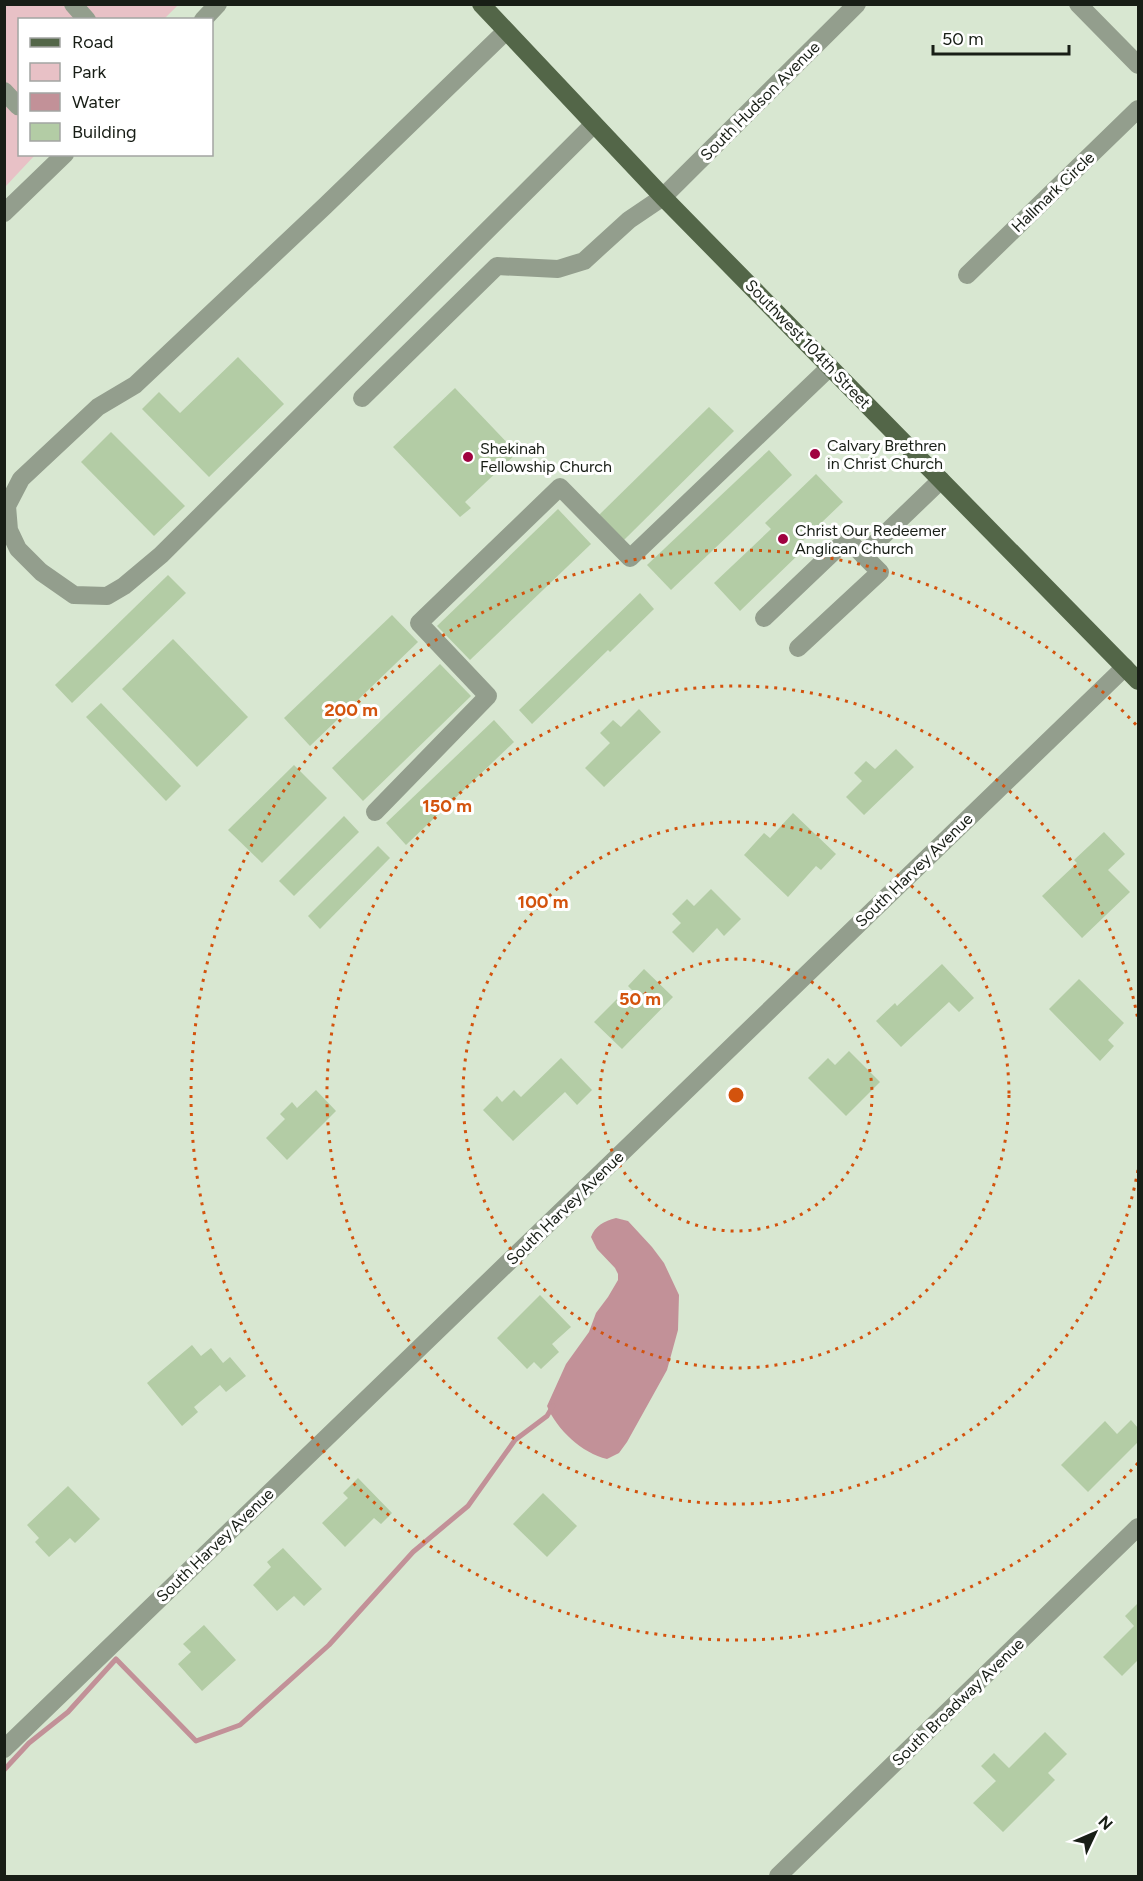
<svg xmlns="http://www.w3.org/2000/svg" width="1143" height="1881" viewBox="0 0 1143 1881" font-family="Figtree,sans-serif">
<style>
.green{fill:#e8c1c6}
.water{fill:#c29198}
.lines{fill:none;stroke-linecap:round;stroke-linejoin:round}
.stream{stroke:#c29198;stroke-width:5}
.building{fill:#b3cca5}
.minor{stroke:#939e8d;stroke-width:18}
.major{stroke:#536648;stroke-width:18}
.ring{fill:none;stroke:#d3530d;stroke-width:3;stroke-dasharray:3 6}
.poi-dot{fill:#a00240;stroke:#fff;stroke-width:2}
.labels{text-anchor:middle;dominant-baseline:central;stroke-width:6;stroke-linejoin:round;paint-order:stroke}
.street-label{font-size:16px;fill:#181e16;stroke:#fff}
.poi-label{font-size:16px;fill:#181e16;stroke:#fff;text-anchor:start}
.centre{fill:#d3530d;stroke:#fff;stroke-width:3}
.ring-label{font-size:18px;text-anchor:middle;font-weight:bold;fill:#d3530d;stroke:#fff;stroke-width:6;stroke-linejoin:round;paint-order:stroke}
</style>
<rect width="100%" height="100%" fill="#d8e7d1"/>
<!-- green -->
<polygon class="green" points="5,5 178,5 164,19 20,20 20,154 35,155 5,187"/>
<!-- water -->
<path class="water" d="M616 1218 628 1221 652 1247 664 1263 679 1295 678 1330 667 1370 627 1442 619 1453 607 1459C582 1453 557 1430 547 1406L566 1364 589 1332 596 1313 608 1297 618 1280V1274L615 1268 597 1249 591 1237C595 1226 604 1221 616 1218Z"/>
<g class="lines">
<!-- stream -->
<polyline class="stream" points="4,1770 29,1743 68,1712 116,1659 196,1741 240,1725 329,1645 413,1552 468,1506 515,1440 547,1416 553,1406"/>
</g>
<!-- building -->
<g class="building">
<polygon points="238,357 284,404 209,477 142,409 159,392 180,413"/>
<polygon points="455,388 517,453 465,502 471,508 460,517 393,447"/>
<polygon points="709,407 734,431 624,540 599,515"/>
<polygon points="111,432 185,506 154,536 81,462"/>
<polygon points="769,450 792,475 671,590 647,565"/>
<polygon points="816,474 843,502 794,549 799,554 740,611 714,583 771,529 765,523"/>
<polygon points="558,509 591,544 470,660 437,626"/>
<polygon points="168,575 186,593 72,703 55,685"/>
<polygon points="640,593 654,609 610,652 608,650 532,724 519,710"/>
<polygon points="392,615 418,642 310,746 284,718"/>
<polygon points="173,639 248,717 197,767 122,689"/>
<polygon points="440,664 471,696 363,801 332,768"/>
<polygon points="101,703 181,786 166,801 86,717"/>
<polygon points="639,709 661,732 604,787 585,768 610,743 600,733 613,720 621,727"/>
<polygon points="494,720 514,742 406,845 386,823"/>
<polygon points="896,749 914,767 864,815 846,797 862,781 854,773 866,761 875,769"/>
<polygon points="294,765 327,798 262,863 228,830"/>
<polygon points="793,813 836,854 821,870 816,866 788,897 744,855 764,833 770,838"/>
<polygon points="344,816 359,832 294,896 279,881"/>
<polygon points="1104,832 1125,854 1108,870 1130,892 1082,938 1042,896 1077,863 1074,860"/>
<polygon points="378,846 390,858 320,929 308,916"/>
<polygon points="711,889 741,919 724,936 717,928 693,953 672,932 681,923 672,914 687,899 694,906"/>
<polygon points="942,964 974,998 959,1012 949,1002 901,1047 876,1021 895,1003 897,1006"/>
<polygon points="644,969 673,997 622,1049 594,1022 620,996 626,1002 635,993 628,986"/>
<polygon points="1079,979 1124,1023 1108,1040 1114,1046 1100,1061 1049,1009"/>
<polygon points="849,1051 880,1082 846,1116 808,1078 828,1058 835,1065"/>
<polygon points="561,1058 592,1090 577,1105 565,1092 513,1141 483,1110 497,1096 502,1102 514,1090 521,1097"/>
<polygon points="316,1090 336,1111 287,1160 266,1138 285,1119 280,1114 292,1102 297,1108"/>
<polygon points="540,1295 571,1327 552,1344 559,1352 541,1369 534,1362 527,1369 497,1338"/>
<polygon points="192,1345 201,1356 211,1348 223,1363 230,1357 246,1376 226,1392 220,1385 194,1407 198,1412 182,1426 147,1383"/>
<polygon points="1131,1420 1138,1428 1138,1442 1088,1492 1061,1465 1105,1421 1117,1434"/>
<polygon points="358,1478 392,1513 381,1524 374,1518 345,1547 322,1523 348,1498 343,1493"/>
<polygon points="68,1486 100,1519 75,1543 70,1538 49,1557 35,1542 39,1538 27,1525"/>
<polygon points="543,1493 577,1526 547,1557 513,1524"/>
<polygon points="283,1548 322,1589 304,1606 294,1596 277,1611 253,1585 271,1567 267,1562"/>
<polygon points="1138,1603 1138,1660 1122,1676 1103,1657 1134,1626 1125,1616"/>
<polygon points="204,1625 236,1660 202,1691 178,1664 191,1652 183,1644"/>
<polygon points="1045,1732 1067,1754 1048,1773 1055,1780 1003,1832 973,1803 996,1781 981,1766 994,1753 1009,1768"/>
</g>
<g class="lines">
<!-- minor -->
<g class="minor">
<polyline points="73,4 87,20"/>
<polyline points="1078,4 1138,65"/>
<polyline points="203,20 218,4"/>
<polyline points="506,31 325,206 135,385 98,407 21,479 7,506 9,530 18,549 41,572 74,595 107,596 124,586 161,555 594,124"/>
<polyline points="4,91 18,106 20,105"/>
<polyline points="4,213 65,154"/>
<polyline points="967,275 1138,109"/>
<polyline points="362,398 497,266 558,269 584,261 629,220 663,197 857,4"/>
<polyline points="764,618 847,539 863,555"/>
<polyline points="798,648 880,572 863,555 941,480"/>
<polyline points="375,812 488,696 419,623 560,487 630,558 830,367"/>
<polyline points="4,1749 1125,667"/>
<polyline points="778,1876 1138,1527"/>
</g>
<!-- major -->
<polyline class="major" points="481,4 663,197 1138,681"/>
</g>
<!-- distance rings -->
<g class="ring">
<circle cx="736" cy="1095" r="136"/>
<circle cx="736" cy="1095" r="273"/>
<path d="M1138 1170A409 409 0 1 1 1138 1020"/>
<path d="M1138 1463A545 545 0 1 1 1138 727"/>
</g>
<!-- markers -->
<g class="poi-dot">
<circle cx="815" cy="454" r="6"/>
<circle cx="468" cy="457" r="6"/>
<circle cx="783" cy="539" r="6"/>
</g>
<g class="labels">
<!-- street labels -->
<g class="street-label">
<text transform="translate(760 101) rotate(-45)">South Hudson Avenue</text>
<text transform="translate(1053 192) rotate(-44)">Hallmark Circle</text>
<text transform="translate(808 344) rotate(46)">Southwest 104th Street</text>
<text transform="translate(914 870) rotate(-44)">South Harvey Avenue</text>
<text transform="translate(565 1208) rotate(-44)">South Harvey Avenue</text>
<text transform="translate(215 1545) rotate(-44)">South Harvey Avenue</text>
<text transform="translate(958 1702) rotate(-44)">South Broadway Avenue</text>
</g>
<!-- poi labels -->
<g class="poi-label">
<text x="827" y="445">Calvary Brethren<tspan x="827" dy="18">in Christ Church</tspan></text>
<text x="480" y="448">Shekinah<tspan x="480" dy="18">Fellowship Church</tspan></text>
<text x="795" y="530">Christ Our Redeemer<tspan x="795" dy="18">Anglican Church</tspan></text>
</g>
</g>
<circle cx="736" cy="1095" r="9" class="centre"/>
<g class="ring-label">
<text x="351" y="716">200 m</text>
<text x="447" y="812">150 m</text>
<text x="543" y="908">100 m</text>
<text x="640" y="1005">50 m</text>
</g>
<!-- border -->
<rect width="1143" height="1881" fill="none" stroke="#181e16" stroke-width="12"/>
<!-- legend -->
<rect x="18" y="18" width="195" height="138" fill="#ffffff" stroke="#a3a5a2" stroke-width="1.5"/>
<rect x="30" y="38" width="30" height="9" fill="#536648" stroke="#a3a5a2" stroke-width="1.5"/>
<text x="72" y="48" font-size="18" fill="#181e16">Road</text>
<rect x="30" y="63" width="30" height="18" fill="#e8c1c6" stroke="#a3a5a2" stroke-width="1.5"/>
<text x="72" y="78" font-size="18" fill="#181e16">Park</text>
<rect x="30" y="93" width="30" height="18" fill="#c29198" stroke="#a3a5a2" stroke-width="1.5"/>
<text x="72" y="108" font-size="18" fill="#181e16">Water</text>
<rect x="30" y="123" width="30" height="18" fill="#b3cca5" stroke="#a3a5a2" stroke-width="1.5"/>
<text x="72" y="138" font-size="18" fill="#181e16">Building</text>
<!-- north arrow -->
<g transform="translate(1095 1833) rotate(46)" stroke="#ffffff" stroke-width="4.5" paint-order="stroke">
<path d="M0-4.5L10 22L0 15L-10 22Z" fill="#181e16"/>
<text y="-9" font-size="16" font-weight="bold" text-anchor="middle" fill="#181e16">N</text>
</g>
<!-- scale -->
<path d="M933 45v9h136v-9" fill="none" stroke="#181e16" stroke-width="3"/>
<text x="942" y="45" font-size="18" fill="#181e16" stroke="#ffffff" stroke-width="4.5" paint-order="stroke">50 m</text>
</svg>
